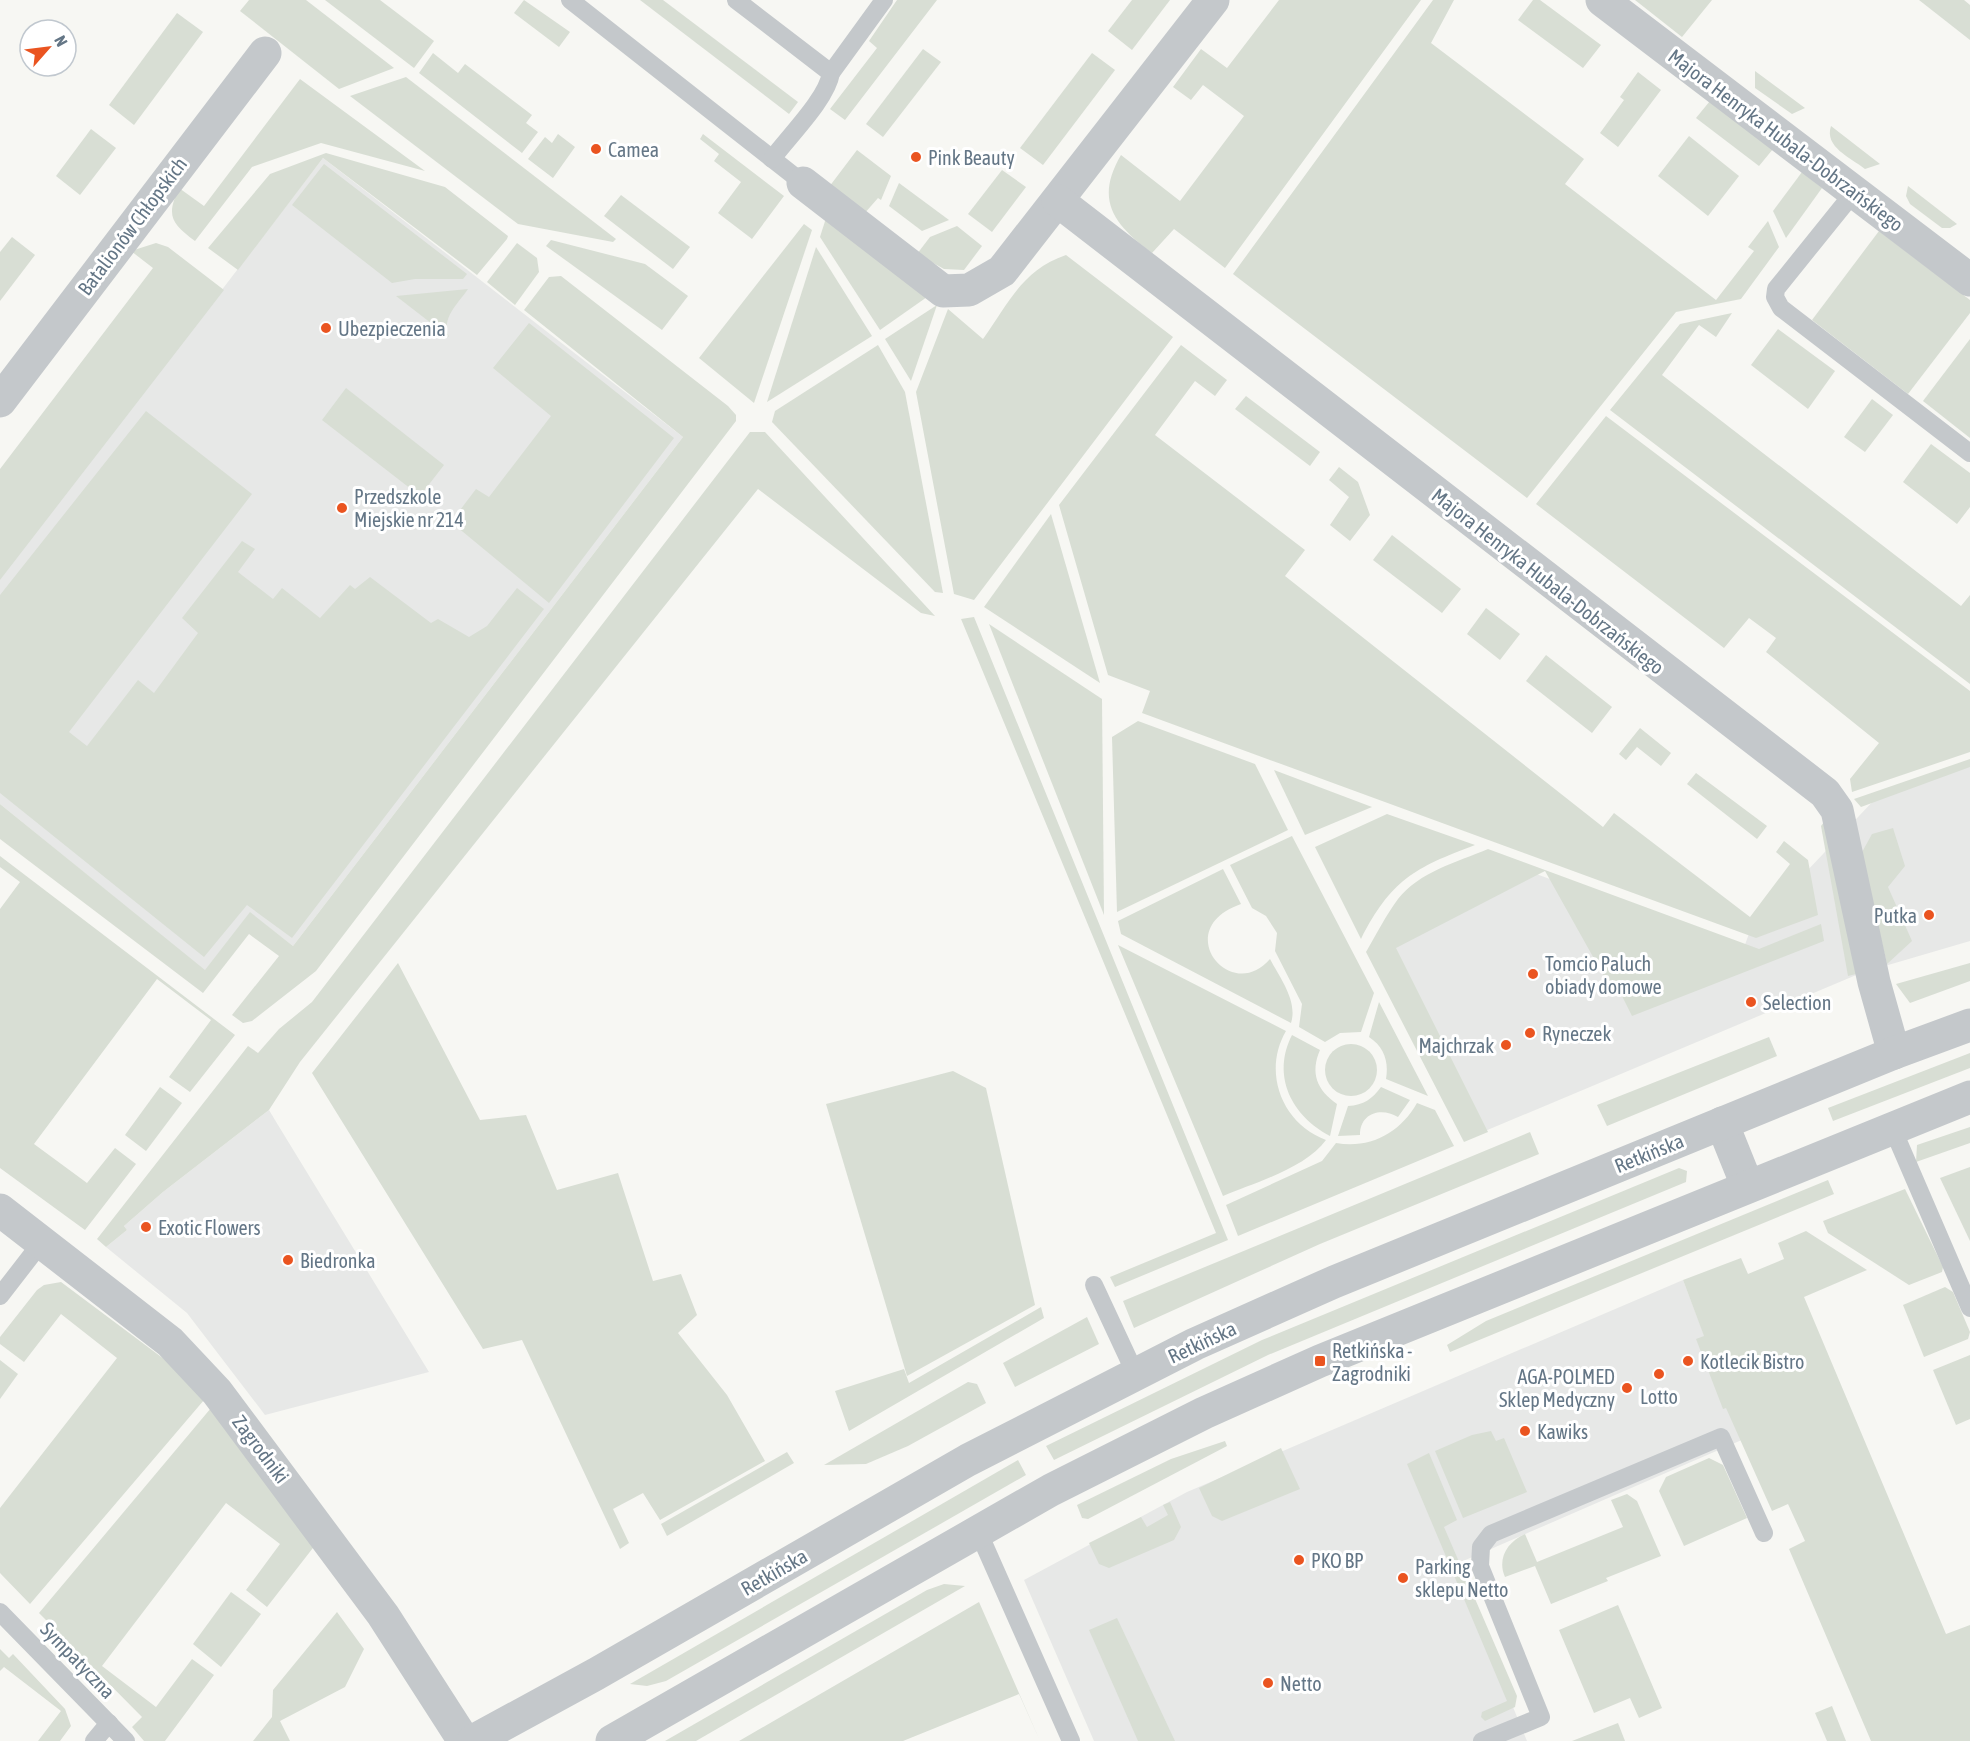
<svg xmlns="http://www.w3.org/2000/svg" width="1970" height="1741" viewBox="0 0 1970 1741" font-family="'Asap Condensed',sans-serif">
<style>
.built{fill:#e7e8e7}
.green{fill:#d8ded4}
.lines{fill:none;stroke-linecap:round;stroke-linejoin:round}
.service{stroke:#c4c8cb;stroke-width:18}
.minor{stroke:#c4c8cb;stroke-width:33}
.tertiary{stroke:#c4c8cb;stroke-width:33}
.poi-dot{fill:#ea5420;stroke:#fff;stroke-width:2}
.labels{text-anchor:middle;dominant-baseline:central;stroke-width:6;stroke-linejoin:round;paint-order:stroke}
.street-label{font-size:20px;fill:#647686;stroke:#fff}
.poi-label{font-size:20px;fill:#647686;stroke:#fff;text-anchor:start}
</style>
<rect width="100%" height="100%" fill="#f7f7f3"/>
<!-- built -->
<g class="built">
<polygon points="323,158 683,437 293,946 250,913 205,971 0,804 0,579"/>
<polygon points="1970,765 1970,941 1861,973 1466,1139 1388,990 1393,938 1520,868 1743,950 1750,931 1877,797"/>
<polygon points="269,1110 278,1125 429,1372 265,1415 187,1313 106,1247 127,1230 124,1226 163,1192"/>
<polygon points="1683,1280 1744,1439 1454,1565 1527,1741 1094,1741 1024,1580 1187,1492"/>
</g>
<!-- green -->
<g class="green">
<polygon points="249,0 306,0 394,68 339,89 240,11"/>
<polygon points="325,0 380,0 434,41 414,68"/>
<polygon points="524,0 570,32 559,47 514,13"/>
<polygon points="640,0 663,0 798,102 789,114"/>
<polygon points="897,0 937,0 845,120 830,109 877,48 869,41"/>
<polygon points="1132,0 1170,0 1132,50 1108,31"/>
<path d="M1279 0H1421L1225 268 1174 229 1152 253C1115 225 1094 201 1121 155L1180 201 1244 116 1203 85 1191 100 1173 87 1201 49 1227 68Z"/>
<polygon points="1433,0 1454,0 1431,43 1584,159 1565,184 1716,300 1754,251 1748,247 1768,221 1779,247 1741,299 1676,312 1527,498 1233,274"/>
<polygon points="1533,0 1540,0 1601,45 1583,68 1518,20"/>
<polygon points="1635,0 1712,0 1682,37"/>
<polygon points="1919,0 1964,0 1970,5 1970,40"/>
<polygon points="177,13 203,32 134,125 109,105"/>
<polygon points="923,49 941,62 883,137 866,124"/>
<polygon points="433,53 458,73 465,64 532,115 526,123 538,132 522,153 419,73"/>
<polygon points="1092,53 1115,70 1043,165 1020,148"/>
<polygon points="1755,71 1805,108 1792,114 1755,88"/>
<polygon points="1638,72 1661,90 1618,147 1600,133 1624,100 1620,97"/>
<polygon points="406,77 616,239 613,242 518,224 350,96"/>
<path d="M300 79 425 171 321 143 252 167 195 241C171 223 166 216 179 188L204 206Z"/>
<polygon points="1710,101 1773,149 1759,166 1696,118"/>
<path d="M1831 126 1880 164 1865 169C1850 157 1824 147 1831 126Z"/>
<polygon points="91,129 116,148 80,195 56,176"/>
<polygon points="558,134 575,147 553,178 528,159 545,137 552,143"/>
<polygon points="703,134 784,196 752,239 718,213 741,182 714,161 719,154 700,139"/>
<polygon points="1689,136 1739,176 1708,216 1658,176"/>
<polygon points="857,150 891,176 881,200 878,198 864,214 829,187"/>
<polygon points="326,153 445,187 508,236 507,239 477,275 323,158 238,270 208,248 270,174"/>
<polygon points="324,164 467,274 463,279 415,279 392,283 292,205"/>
<polygon points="1002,170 1026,187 992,232 968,214"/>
<polygon points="1802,172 1822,188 1786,238 1773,211"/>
<polygon points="899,183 949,220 922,231 889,206"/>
<polygon points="1908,186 1957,224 1950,228 1942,228 1910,204 1906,196"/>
<polygon points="621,195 690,247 673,269 604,216"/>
<polygon points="826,218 927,297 880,330 820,237"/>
<polygon points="804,224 812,230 754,403 699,358"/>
<polygon points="957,226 982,246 964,270 944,269 917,254 930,237"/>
<polygon points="1879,231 1970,300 1970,313 1908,394 1812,320"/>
<polygon points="12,237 35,255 0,301 0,252"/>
<polygon points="551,240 645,264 688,296 662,330 546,246"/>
<polygon points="156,243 168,247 224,290 0,580 0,469 153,268 131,251"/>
<polygon points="517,243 537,258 539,272 515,305 487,282"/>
<polygon points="816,247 872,336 767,402"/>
<path d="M1066 255 1173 337 974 600 954 594 916 392 948 309 983 339C1009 303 1022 270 1066 255Z"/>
<polygon points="561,276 728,406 736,415 736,421 316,971 252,1021 243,1023 232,1015 279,956 249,934 203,993 0,839 0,804 205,970 250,912 293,946 683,437 524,310 549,277"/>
<path d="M468 289C457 305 441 318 449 337L396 296Z"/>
<polygon points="937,305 911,381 885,339"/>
<polygon points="1732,313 1716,337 1699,325 1662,375 1961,606 1970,595 1970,684 1610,410 1680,324"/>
<polygon points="529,323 674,438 549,603 451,522 476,489 489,497 551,416 493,368"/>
<polygon points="1778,329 1835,371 1808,409 1751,365"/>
<polygon points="1970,339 1970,438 1923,401"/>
<polygon points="878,345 905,392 943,593 935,592 772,422 775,411"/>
<polygon points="1181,345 1227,380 1215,396 1195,381 1155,435 1305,550 1285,576 1603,827 1614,813 1750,917 1790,864 1776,852 1784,841 1808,860 1818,915 1756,938 1142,713 1150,691 1108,675 1059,505"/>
<polygon points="346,388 444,465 420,496 322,420"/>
<polygon points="1246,396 1320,452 1310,466 1235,409"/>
<polygon points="1872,399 1893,415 1865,452 1844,437"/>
<polygon points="146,411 252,494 69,732 87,746 138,680 154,693 198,633 182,618 242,541 255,549 238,572 273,599 282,588 320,618 350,585 355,589 370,577 431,623 438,619 469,637 487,626 517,588 544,609 292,938 247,905 204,957 0,793 0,595"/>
<polygon points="1606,416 1970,691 1970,752 1852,792 1850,779 1879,743 1766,652 1776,638 1749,618 1724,648 1536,504"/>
<polygon points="750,432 765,432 935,616 921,613 758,489 300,1062 269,1110 163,1192 124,1226 127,1230 106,1247 97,1239 248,1046 258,1053 279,1029 312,1002"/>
<polygon points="1931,444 1970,473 1970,507 1957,524 1903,482"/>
<polygon points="1339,467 1358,482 1370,515 1350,541 1330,525 1349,497 1329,480"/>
<polygon points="1051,514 1100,683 984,607"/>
<polygon points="1392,535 1461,589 1442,613 1373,560"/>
<polygon points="1486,608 1520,634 1500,660 1467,634"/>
<polygon points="974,617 1228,1240 1115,1287 1110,1277 1216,1233 961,619"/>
<polygon points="989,624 1102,699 1104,915"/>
<polygon points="1546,655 1612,707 1592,733 1526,681"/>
<polygon points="1138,721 1255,764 1288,830 1117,912 1112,737"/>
<polygon points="1640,728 1671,753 1661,766 1637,747 1626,760 1619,754"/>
<polygon points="1970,759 1970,767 1861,807 1854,799"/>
<polygon points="1274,770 1372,807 1305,835"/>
<polygon points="1696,773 1767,826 1757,839 1687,784"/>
<path d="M1387 814 1475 845C1414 868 1391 880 1361 939L1315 847Z"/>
<polygon points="1824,822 1856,974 1848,976 1821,826"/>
<polygon points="1893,828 1905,866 1888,887 1912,941 1887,964 1861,854 1872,834"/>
<polygon points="1292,836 1374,993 1361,1032 1340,1033 1325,1042 1299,1027 1302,1004 1275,951 1277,933 1266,916 1252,908 1230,865"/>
<path d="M1488 849 1759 949 1821 924 1824 941 1632 1016 1617 986 1611 989 1545 871 1396 948 1488 1132 1464 1142 1366 952C1376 935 1386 915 1398 899 1419 872 1457 862 1488 849Z"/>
<polygon points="0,856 235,1035 190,1092 169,1077 211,1020 157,979 34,1144 87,1183 115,1148 136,1164 85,1230 0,1168 0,909 20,882 0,867"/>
<path d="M1223 869 1241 904C1169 929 1231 1005 1270 959 1280 978 1298 1001 1291 1023L1121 934 1118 921Z"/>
<path d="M1118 945 1286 1031C1262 1072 1282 1124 1326 1140 1306 1168 1254 1183 1223 1196Z"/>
<polygon points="398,963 480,1120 526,1115 557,1190 618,1173 653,1281 681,1274 697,1315 678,1333 727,1395 765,1461 660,1520 643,1493 613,1509 629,1543 620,1549 522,1340 483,1349 312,1073"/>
<polygon points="1970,963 1970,981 1910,1003 1896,984"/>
<path d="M1379 1002 1428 1096 1386 1079C1389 1061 1384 1047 1369 1037Z"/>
<path d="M1292 1035 1320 1050C1310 1073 1317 1090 1337 1104L1330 1136C1292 1116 1271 1076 1292 1035Z"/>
<polygon points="1769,1037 1777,1056 1607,1126 1597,1105"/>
<circle cx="1351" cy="1070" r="26"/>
<polygon points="1970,1053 1970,1068 1833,1121 1828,1108"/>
<polygon points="953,1071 986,1088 1035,1305 907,1376 826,1104"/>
<polygon points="160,1087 182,1103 146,1151 125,1135"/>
<path d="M1381 1087 1410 1100 1398 1117C1381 1107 1360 1113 1360 1135L1338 1136 1348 1106C1364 1105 1372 1099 1381 1087Z"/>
<path d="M1417 1103 1435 1110 1454 1146 1238 1236 1226 1205 1322 1161 1336 1143C1370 1149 1400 1133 1417 1103Z"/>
<polygon points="1970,1127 1970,1143 1916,1162 1917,1145"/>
<polygon points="1530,1132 1539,1154 1320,1244 1134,1328 1123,1301"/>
<polygon points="1970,1167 1970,1241 1940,1178"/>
<polygon points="1679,1168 1687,1171 1686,1182 1268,1355 1054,1460 1046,1446 1262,1340"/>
<polygon points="1828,1180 1834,1194 1450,1352 1447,1345 1486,1321"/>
<polygon points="1905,1189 1943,1267 1942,1272 1909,1285 1828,1233 1823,1221"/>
<polygon points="1806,1231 1867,1270 1804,1297 1946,1634 1970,1625 1970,1741 1871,1741 1789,1549 1805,1541 1788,1504 1772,1511 1726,1408 1723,1409 1696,1339 1704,1336 1683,1280 1741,1258 1748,1274 1784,1259 1778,1243"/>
<polygon points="61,1282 176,1368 204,1400 30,1604 0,1573 0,1508 117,1358 61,1314 24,1362 0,1344 0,1337 37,1290 44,1285"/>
<polygon points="1945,1287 1953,1292 1970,1332 1968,1339 1924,1357 1903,1305"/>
<polygon points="1041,1307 1044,1318 849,1431 835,1391 904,1369 909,1383"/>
<polygon points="1087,1317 1099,1344 1015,1387 1003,1363"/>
<polygon points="1970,1355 1970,1419 1956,1425 1933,1370"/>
<polygon points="0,1360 18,1374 0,1399"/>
<polygon points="968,1382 977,1384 986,1403 908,1446 866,1464 824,1465"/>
<polygon points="211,1408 316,1544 267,1607 246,1590 280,1544 226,1503 102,1666 156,1707 192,1659 214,1675 165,1741 144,1741 132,1727 142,1717 39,1613"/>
<polygon points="1491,1431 1496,1441 1504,1438 1527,1492 1463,1518 1435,1451 1472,1435"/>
<polygon points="1225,1441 1227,1446 1088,1519 1082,1518 1077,1505 1171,1459"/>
<polygon points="1281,1448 1300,1489 1222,1521 1212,1516 1199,1488"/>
<polygon points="787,1452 794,1463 667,1536 661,1524"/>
<polygon points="1429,1453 1457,1520 1444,1527 1517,1696 1515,1707 1485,1721 1481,1717 1482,1712 1507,1701 1407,1464"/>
<polygon points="1709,1458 1723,1465 1747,1518 1684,1546 1659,1491 1666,1477"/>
<polygon points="1018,1460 1026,1475 666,1681 647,1686 630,1684"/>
<path d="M1627 1494 1637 1501 1661 1556 1606 1578 1608 1581 1551 1604 1535 1566 1505 1577C1497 1559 1507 1542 1525 1534L1537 1562 1623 1527 1611 1500Z"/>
<polygon points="1170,1502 1181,1527 1174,1540 1109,1568 1099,1564 1089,1543 1141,1517 1147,1527 1168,1515 1163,1505"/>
<polygon points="944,1584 965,1586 696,1741 665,1741 927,1590"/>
<polygon points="231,1592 261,1614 221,1667 193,1644"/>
<polygon points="979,1602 1040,1741 1019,1694 903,1741 739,1741"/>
<polygon points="1618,1605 1662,1708 1639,1718 1630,1698 1594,1713 1559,1630"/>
<polygon points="337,1612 364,1649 345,1687 280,1721 290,1741 253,1741 272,1717 273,1690"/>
<polygon points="1117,1618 1175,1741 1138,1741 1089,1630"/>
<polygon points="0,1649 9,1658 13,1654 65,1709 71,1726 60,1741 38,1741 61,1711 4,1667 0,1671"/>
<polygon points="1832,1706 1846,1741 1827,1741 1815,1713"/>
<polygon points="1618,1723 1625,1741 1572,1741"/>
</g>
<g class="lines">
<!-- service -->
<g class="service">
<polyline points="570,0 803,183"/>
<path d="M736 0 831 73C827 99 788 137 772 159"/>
<polyline points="831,73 884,0"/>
<polyline points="1855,191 1776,289 1775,297 1781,308 1970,453"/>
<polyline points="1892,1127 1970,1308"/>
<polyline points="1094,1285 1135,1373"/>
<polyline points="0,1296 41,1243"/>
<polyline points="978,1531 1071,1741"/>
<polyline points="0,1612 126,1741"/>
<polyline points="94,1741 109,1723"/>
<polyline points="1482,1741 1541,1717 1480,1566 1481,1547 1491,1534 1721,1437 1764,1533"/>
</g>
<!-- minor -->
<g class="minor">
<polyline points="1602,0 1970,280"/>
<polyline points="803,183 943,291 969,290 1002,271 1213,0"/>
<polyline points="1058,201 1825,793 1837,810 1874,982 1894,1053"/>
<polyline points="0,401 265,53"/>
<polyline points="0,1210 170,1342 217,1392 383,1615 464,1741"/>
</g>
<!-- tertiary -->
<g class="tertiary">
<polyline points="1722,1123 1747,1185"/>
<polyline points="473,1741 596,1674 968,1460 1195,1344 1334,1282 1894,1053 1970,1025"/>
<polyline points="612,1741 1051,1490 1204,1413 1320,1361 1970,1097"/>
</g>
</g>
<!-- markers -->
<g class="poi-dot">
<circle cx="596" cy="149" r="6"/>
<circle cx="916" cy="157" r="6"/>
<circle cx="326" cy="328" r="6"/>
<circle cx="342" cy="508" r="6"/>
<circle cx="1929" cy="915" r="6"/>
<circle cx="1533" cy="974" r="6"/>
<circle cx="1751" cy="1002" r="6"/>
<circle cx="1530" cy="1033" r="6"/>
<circle cx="1506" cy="1045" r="6"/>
<circle cx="146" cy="1227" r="6"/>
<circle cx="288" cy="1260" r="6"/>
<rect x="1314" y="1355" width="12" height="12" rx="3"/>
<circle cx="1688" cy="1361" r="6"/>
<circle cx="1659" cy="1374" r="6"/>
<circle cx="1627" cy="1388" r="6"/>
<circle cx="1525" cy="1431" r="6"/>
<circle cx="1299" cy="1560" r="6"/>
<circle cx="1403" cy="1578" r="6"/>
<circle cx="1268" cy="1683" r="6"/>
</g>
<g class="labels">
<!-- street labels -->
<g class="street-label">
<text transform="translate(1786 140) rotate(37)">Majora Henryka Hubala-Dobrzańskiego</text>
<text transform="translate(132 226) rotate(-53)">Batalionów Chłopskich</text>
<text transform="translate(1548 581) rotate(38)">Majora Henryka Hubala-Dobrzańskiego</text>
<text transform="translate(1649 1153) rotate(-22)">Retkińska</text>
<text transform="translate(1202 1342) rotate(-25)">Retkińska</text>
<text transform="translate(261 1449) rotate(53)">Zagrodniki</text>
<text transform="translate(774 1572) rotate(-30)">Retkińska</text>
<text transform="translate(78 1660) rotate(46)">Sympatyczna</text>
</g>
<!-- poi labels -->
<g class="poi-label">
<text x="608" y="149">Camea</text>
<text x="928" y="157">Pink Beauty</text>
<text x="338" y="328">Ubezpieczenia</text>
<text x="354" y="496">Przedszkole<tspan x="354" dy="23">Miejskie nr 214</tspan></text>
<text x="1917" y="915" text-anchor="end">Putka</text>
<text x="1545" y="963">Tomcio Paluch<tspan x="1545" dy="23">obiady domowe</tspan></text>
<text x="1763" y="1002">Selection</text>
<text x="1542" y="1033">Ryneczek</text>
<text x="1494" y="1045" text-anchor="end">Majchrzak</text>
<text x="158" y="1227">Exotic Flowers</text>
<text x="300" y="1260">Biedronka</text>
<text x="1332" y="1350">Retkińska -<tspan x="1332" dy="23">Zagrodniki</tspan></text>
<text x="1700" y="1361">Kotlecik Bistro</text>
<text x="1615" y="1376" text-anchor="end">AGA-POLMED<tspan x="1615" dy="23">Sklep Medyczny</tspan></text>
<text x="1659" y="1396" text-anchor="middle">Lotto</text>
<text x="1537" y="1431">Kawiks</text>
<text x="1311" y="1560">PKO BP</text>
<text x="1415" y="1566">Parking<tspan x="1415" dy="23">sklepu Netto</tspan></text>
<text x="1280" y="1683">Netto</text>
</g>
</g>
<!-- north arrow -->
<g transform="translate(48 48) rotate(62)"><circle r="28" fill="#ffffff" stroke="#c1c8cf" stroke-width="1.5"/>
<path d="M0-4.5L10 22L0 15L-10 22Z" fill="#ea5420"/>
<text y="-9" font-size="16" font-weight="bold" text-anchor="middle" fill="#647686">N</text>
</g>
</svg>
